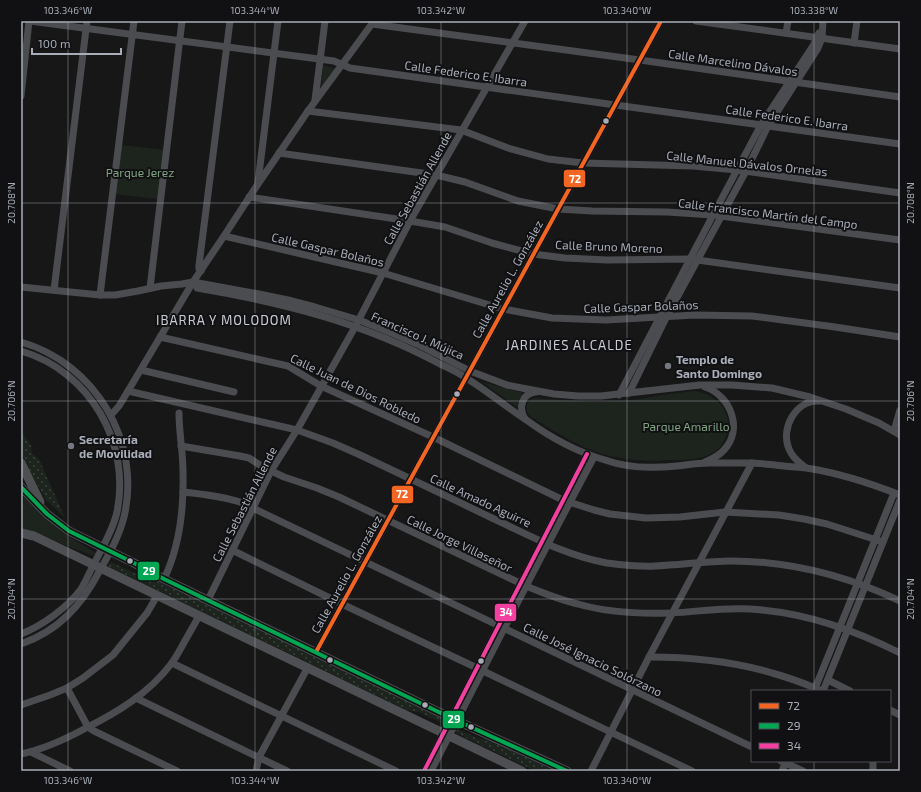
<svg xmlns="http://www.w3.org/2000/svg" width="921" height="792" viewBox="0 0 921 792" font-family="'Exo 2',sans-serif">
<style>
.grass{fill:url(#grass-dots)}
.park{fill:#1d241e}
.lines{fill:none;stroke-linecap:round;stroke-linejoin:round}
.minor{stroke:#4b4c50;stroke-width:7}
.major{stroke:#4d4f52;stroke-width:9}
.bus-1-casing{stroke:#111113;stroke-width:7}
.bus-2-casing{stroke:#111113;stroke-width:7}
.bus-3-casing{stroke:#111113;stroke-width:7}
.bus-1{stroke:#f26522;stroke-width:4}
.bus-2{stroke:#00a651;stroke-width:4}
.bus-3{stroke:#f240a1;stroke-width:4}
.ticks{fill:none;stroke:#a8adb8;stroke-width:1;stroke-opacity:0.45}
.bus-dot{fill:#a8adb8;stroke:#111113;stroke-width:1.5}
.poi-dot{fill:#757880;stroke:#111113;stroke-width:1.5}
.labels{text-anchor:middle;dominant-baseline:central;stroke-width:4;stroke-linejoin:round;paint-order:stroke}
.street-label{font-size:12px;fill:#a8adb8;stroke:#111113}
.park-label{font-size:12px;fill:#7fa381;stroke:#111113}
.poi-label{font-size:12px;font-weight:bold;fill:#a8adb8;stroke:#111113;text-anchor:start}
.neighbourhood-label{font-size:13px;letter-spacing:1px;fill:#c9ccd4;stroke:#111113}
.line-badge{stroke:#111113;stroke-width:1.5}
.badge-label{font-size:11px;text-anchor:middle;font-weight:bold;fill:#fff}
.neatline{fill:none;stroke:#a8adb8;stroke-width:1.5}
.ticks-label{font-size:10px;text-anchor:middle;fill:#a8adb8}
</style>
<defs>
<pattern id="grass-dots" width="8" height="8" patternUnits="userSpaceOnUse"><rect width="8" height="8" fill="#1d241e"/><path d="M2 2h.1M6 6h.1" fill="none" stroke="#3b413d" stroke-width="1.8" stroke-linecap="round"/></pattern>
</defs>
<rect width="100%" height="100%" fill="#171717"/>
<!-- grass -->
<g class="grass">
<polygon points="21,431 31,445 32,454 39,459 65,518 46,500 21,456"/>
<polygon points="111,562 143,577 149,577 444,718 445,720 445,722 442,723 418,712 407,710 110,567 108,566 109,564"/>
<polygon points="456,729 458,729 480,739 490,740 555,771 535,771 456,733 455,731"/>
</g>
<!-- park -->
<g class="park">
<polygon points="323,65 335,69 321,88"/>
<polygon points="121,145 165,150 158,199 114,194"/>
<polygon points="482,382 524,393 519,399 518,408"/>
<path d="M694 391C718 394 734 413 726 436 723 444 718 451 711 454 699 460 684 460 672 460 645 462 618 460 593 451 571 442 551 429 531 417 525 411 524 402 534 398L593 402 620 401 640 399 662 395Z"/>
<polygon points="24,496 63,533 96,553 94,556 72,548 33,531 21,530 21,515 22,513"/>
</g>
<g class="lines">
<!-- minor -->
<g class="minor">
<path d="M30 21 334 61 350 68C533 94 717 119 900 144"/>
<polyline points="696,21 900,49"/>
<polyline points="372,24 640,60 900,97"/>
<polyline points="786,33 788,21"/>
<polyline points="854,43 857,21"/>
<polyline points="21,96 29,21"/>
<polyline points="315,100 325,21"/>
<polyline points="308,111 461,130 508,148 548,159 583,163 693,166 737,170 900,193"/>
<polyline points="279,153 436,175 465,182 518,201 558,209 592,211 667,212 713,215 900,240"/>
<polyline points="258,182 278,21"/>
<polyline points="249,197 410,221 445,227 492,243 533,254 565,258 607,260 690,259 900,288"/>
<polyline points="224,236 383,273 503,309 552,318 606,320 695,315 752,316 835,327 900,337"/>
<polyline points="201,271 199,269 199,265 230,21"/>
<polyline points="21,287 100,295 115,295 138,291 161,286 182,284 193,282 259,294 288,300 315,307 359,320 394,334 417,344 470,371 507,385 527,389 554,394 578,396 601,396 700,385 732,385 772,388 810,397 846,409 879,423 900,435"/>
<polyline points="150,288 182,21"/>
<path d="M197 288C281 302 364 323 440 364 449 368 458 372 466 378 486 390 505 406 525 419 548 436 577 452 605 460 622 466 642 468 660 467 677 467 693 463 709 463 723 463 736 463 750 463 761 463 773 465 784 466 791 467 799 467 806 468 839 473 870 483 900 495"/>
<polyline points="54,290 87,21"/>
<polyline points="100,295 134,21"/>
<polyline points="160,337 288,366 321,386 433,437 563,500 594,510 610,514 646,518 680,517 725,512 779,515 804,519 827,524 883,542"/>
<path d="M21 342C95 363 142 442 124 517 119 537 109 554 99 572 81 606 58 631 21 644"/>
<path d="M21 351C90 371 131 443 117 512 113 530 103 546 95 562 90 571 86 581 81 589 68 607 42 626 21 634"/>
<polyline points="141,370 234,392"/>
<path d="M705 387C730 395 744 429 724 450 719 456 712 459 705 462"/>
<path d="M128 391 297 430 333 443 358 454C403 475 448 497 492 518 529 535 566 556 607 563 623 565 639 567 655 566 681 565 706 561 731 561 790 561 847 576 900 601"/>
<polyline points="629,393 667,316 746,171 768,126 818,48 822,38 823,21"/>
<polyline points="619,395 713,215 761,125 813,46 819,33"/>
<polyline points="111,415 119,406 128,391 193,282 224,236 258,184 308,111 374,21"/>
<path d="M525 419C518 408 522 393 536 392"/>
<polyline points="894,431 900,410"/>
<path d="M181 446 240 456 249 458 263 467 284 477 317 488 339 497 526 586C543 593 560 600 578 604 608 613 640 614 671 613 697 612 723 607 750 609 803 612 853 629 900 653"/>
<path d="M805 467C798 462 792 457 789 449 780 428 796 400 819 401"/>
<path d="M183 492C202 494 221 496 240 502L752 747"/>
<polyline points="232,550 342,604 477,668 692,771"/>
<path d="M164 579C180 546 184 508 183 471 183 452 179 433 179 413"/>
<polyline points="208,600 271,471 297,430 355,327 410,221 525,21"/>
<polyline points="316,652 661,21"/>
<path d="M649 657C690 657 732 661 772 673 787 677 803 683 818 689"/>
<polyline points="172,663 396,771"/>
<polyline points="828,680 850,691"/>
<polyline points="67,688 88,727 94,731 177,771"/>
<polyline points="814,691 894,493"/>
<polyline points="823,691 900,500"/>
<polyline points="136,698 287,771"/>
<polyline points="21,705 50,695 67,688 83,678 113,655 147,613 157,596"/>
<polyline points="890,710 900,715"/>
<polyline points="31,752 70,771"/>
<path d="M21 754C44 749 66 739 86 728 118 712 149 693 171 664 175 659 178 653 181 648 187 637 193 627 199 616"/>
<polyline points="781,761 803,771"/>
<polyline points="873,761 873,771"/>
<polyline points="256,771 259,757 308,667"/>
<polyline points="424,771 587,454"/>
<path d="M431 771C485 666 538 561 594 457"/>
<polyline points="591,771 649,657 752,463"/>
<polyline points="782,771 786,761"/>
</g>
<!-- major -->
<g class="major">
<polyline points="21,463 40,502"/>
<polyline points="21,487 47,514 69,531 132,562 164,579 451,718 567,771"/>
<polyline points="21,533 34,536 522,771"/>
</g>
<defs>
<polyline id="bus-1" points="316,652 661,21"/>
<polyline id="bus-2" points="21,487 47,514 69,531 132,562 164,579 451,718 567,771"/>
<polyline id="bus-3" points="424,771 587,454"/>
</defs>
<!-- bus-1 casing -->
<use href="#bus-1" class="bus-1-casing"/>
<!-- bus-2 casing -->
<use href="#bus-2" class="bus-2-casing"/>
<!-- bus-3 casing -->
<use href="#bus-3" class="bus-3-casing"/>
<!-- bus-1 -->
<use href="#bus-1" class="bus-1"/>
<!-- bus-2 -->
<use href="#bus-2" class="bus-2"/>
<!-- bus-3 -->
<use href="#bus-3" class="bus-3"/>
</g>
<!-- ticks -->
<path class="ticks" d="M68 21V771M255 21V771M441 21V771M627 21V771M814 21V691M21 203H900M21 401H900M21 599H900M814 761V771"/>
<!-- markers -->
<g class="bus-dot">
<circle cx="606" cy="121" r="3.5"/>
<circle cx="457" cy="394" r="3.5"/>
<circle cx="130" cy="561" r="3.5"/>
<circle cx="330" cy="660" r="3.5"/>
<circle cx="481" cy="661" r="3.5"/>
<circle cx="425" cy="705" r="3.5"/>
<circle cx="471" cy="727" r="3.5"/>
</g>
<g class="poi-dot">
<circle cx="668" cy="366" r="4"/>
<circle cx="71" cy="446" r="4"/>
</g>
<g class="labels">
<!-- street labels -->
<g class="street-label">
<text transform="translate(733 62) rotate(8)">Calle Marcelino Dávalos</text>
<text transform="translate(466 73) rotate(8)">Calle Federico E. Ibarra</text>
<text transform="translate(787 117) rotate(8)">Calle Federico E. Ibarra</text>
<text transform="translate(747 163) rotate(6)">Calle Manuel Dávalos Ornelas</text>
<text transform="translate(417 188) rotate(-61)">Calle Sebastián Allende</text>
<text transform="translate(768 213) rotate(7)">Calle Francisco Martín del Campo</text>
<text transform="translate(609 246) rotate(2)">Calle Bruno Moreno</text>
<text transform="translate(328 249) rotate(13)">Calle Gaspar Bolaños</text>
<text transform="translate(507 279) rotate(-61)">Calle Aurelio L. González</text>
<text transform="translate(641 306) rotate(-2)">Calle Gaspar Bolaños</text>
<text transform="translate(418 335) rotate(24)">Francisco J. Mújica</text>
<text transform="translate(356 388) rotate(26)">Calle Juan de Dios Robledo</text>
<text transform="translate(481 500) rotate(25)">Calle Amado Aguirre</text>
<text transform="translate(244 504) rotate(-63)">Calle Sebastián Allende</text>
<text transform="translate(460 543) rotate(26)">Calle Jorge Villaseñor</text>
<text transform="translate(346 574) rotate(-61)">Calle Aurelio L. González</text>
<text transform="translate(593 659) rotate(26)">Calle José Ignacio Solórzano</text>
</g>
<!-- park labels -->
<g class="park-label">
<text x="140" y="172">Parque Jerez</text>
<text x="686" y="426">Parque Amarillo</text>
</g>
<!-- poi labels -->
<g class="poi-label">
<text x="676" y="359">Templo de<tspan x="676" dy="14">Santo Domingo</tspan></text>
<text x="79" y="439">Secretaría<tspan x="79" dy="14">de Movilidad</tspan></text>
</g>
<!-- neighbourhood labels -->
<g class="neighbourhood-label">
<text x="224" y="320">IBARRA Y MOLODOM</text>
<text x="569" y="345">JARDINES ALCALDE</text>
</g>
</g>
<g class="line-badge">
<rect x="563" y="169" width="23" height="19" rx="4" fill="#f26522"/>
<rect x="391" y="485" width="23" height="19" rx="4" fill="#f26522"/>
<rect x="137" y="561" width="23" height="20" rx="4" fill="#00a651"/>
<rect x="494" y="603" width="23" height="19" rx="4" fill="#f240a1"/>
<rect x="442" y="710" width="23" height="19" rx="4" fill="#00a651"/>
</g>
<g class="badge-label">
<text x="575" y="183">72</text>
<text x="402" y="498">72</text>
<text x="149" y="575">29</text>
<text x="506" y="616">34</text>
<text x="454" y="723">29</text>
</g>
<!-- border -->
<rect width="921" height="792" fill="none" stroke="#111113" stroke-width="44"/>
<!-- legend -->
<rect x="751" y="690" width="140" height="72" fill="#111113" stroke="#4d4f55"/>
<rect x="759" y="703" width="20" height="6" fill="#f26522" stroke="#4d4f55"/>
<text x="787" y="710" font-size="12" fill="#a8adb8">72</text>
<rect x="759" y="723" width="20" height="6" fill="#00a651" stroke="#4d4f55"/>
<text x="787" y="730" font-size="12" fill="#a8adb8">29</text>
<rect x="759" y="743" width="20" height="6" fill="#f240a1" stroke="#4d4f55"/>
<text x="787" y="750" font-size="12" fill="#a8adb8">34</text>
<!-- scale -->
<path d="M32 48v6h89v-6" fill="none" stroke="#a8adb8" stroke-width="2"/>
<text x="38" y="48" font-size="12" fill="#a8adb8" stroke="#111113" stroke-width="3" paint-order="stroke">100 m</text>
<rect x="22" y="22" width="877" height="748" class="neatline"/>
<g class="ticks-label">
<text x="68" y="14">103.346°W</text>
<text x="255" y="14">103.344°W</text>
<text x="441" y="14">103.342°W</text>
<text x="627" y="14">103.340°W</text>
<text x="814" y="14">103.338°W</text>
<text transform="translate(11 203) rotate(-90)" y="4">20.708°N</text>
<text transform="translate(910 203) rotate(-90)" y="4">20.708°N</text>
<text transform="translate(11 401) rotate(-90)" y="4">20.706°N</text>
<text transform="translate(910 401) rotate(-90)" y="4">20.706°N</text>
<text transform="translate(11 599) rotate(-90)" y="4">20.704°N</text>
<text transform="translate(910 599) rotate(-90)" y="4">20.704°N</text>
<text x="68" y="784">103.346°W</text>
<text x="255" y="784">103.344°W</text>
<text x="441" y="784">103.342°W</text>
<text x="627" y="784">103.340°W</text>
</g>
</svg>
